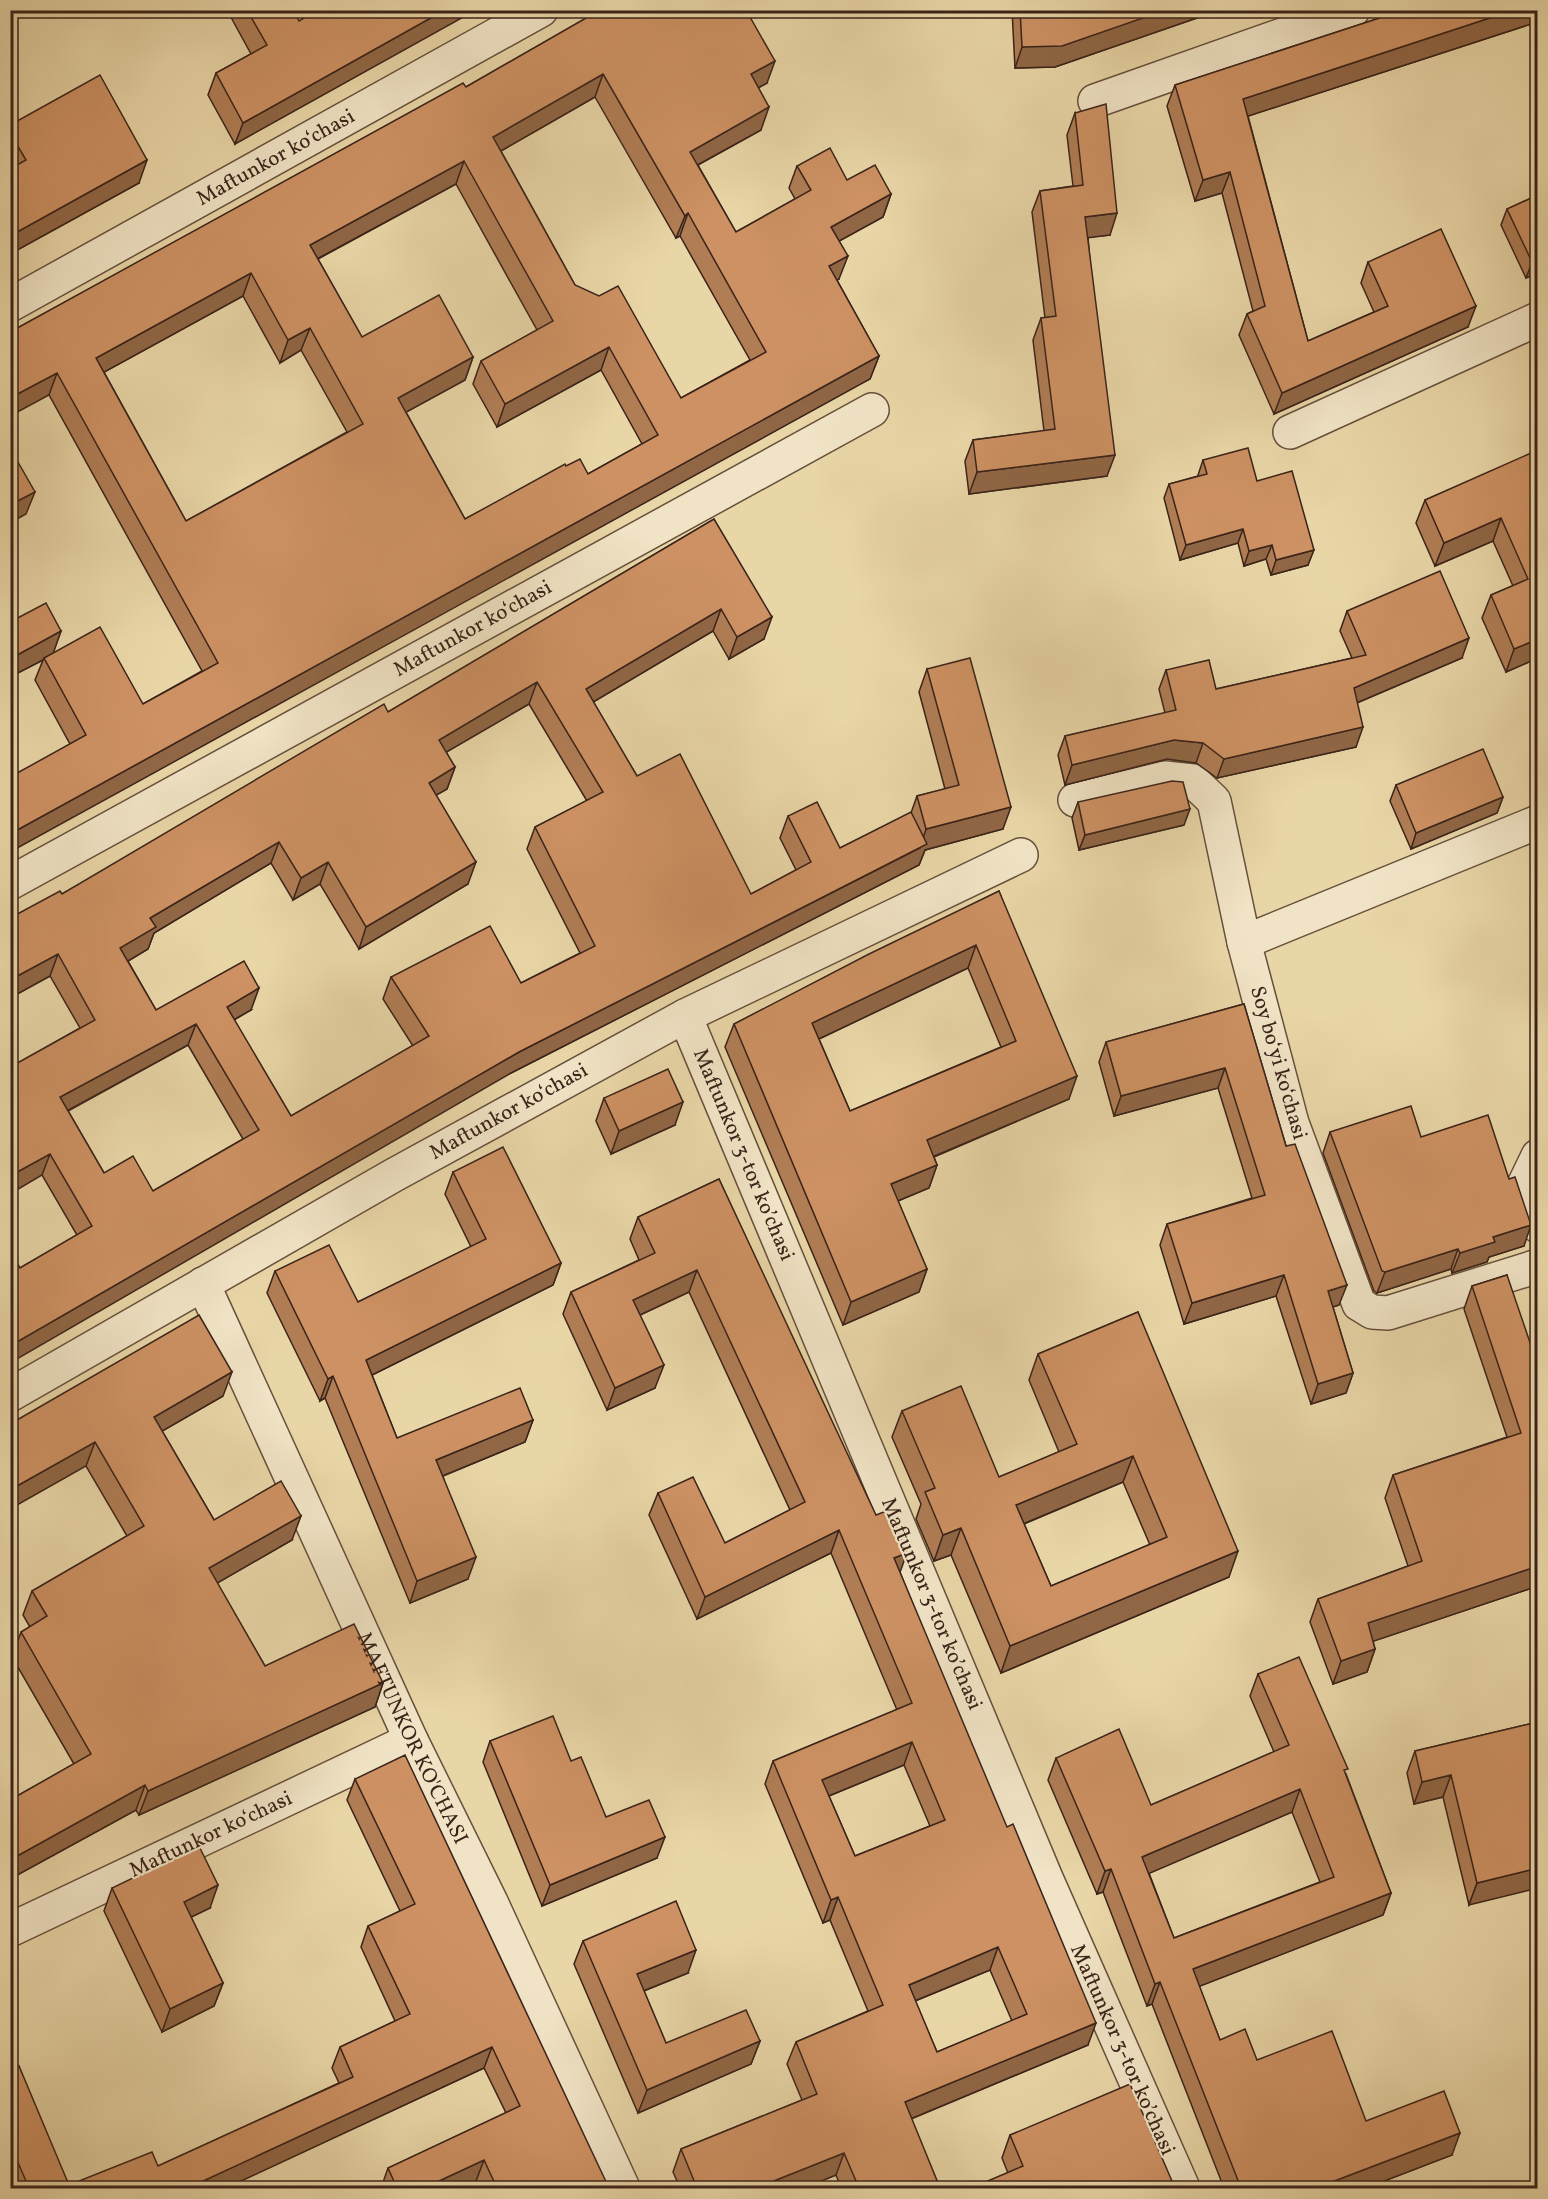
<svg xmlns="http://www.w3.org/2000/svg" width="1548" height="2199" viewBox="0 0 1548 2199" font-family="Vollkorn,serif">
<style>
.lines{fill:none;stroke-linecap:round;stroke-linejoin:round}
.minor-casing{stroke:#66503c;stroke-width:36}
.minor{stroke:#f1e4c6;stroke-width:33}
.wall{fill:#b07d55;stroke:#3a2319;stroke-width:1.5;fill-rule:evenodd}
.shaded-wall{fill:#906645;stroke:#3a2319;stroke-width:1.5}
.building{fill:#cd9163;stroke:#3a2319;stroke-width:1.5;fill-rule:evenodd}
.labels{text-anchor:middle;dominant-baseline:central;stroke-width:4.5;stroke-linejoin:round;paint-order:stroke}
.street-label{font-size:21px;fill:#3a2319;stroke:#f1e4c6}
</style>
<rect width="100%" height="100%" fill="#e9d6a7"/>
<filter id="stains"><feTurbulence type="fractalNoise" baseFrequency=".00333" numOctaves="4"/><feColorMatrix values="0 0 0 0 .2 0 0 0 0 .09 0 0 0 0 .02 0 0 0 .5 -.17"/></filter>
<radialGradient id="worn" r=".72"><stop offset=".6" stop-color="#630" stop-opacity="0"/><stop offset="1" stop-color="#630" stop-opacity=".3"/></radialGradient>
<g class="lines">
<defs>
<g id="minor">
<polyline points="1095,101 1353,10"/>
<polyline points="10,305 541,10"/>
<polyline points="1290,432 1538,319"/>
<polyline points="1075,800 1165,778 1193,781 1214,801 1244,942"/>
<polyline points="1538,822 1244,942 1292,1123 1359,1304 1372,1312 1388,1313 1538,1266"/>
<polyline points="10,883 872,410"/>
<polyline points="685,1016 1046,1878 1183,2188"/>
<polyline points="1538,1156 1524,1185 1538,1226"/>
<path id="s1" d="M203 1284 411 1740 491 1902 623 2188"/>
<polyline points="10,1395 394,1175 685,1016 1021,855"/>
<polyline points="10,1930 411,1740"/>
</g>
</defs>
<!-- minor casing -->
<use href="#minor" class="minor-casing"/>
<!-- minor -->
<use href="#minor" class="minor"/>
</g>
<!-- wall -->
<g class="wall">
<polygon points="227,10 293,10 235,144 208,95 216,73 251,54"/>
<path d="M600 10 767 83 758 88 761 130 698 165 736 232 795 199 789 188 797 166 891 194 883 217 839 241V279L837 280 879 356 870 379 70 744 35 680 43 660 10 677V622L61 631 53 652 143 704 202 671 49 395 10 332 466 87ZM595 97 676 238 680 236 750 360 681 398 575 285 501 151ZM456 184 537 330 481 361 473 384 497 427 601 370 642 444 588 474 566 466 465 519 406 412 465 380 473 357 362 337 318 259ZM243 296 280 363 301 350 347 432 186 521 104 372Z"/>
<polygon points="1012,10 1220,10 1055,67 1015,68"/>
<polygon points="1404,10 1538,10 1538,38 1531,24 1248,116 1308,341 1374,312 1361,283 1368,262 1468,327 1274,414 1239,335 1247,314 1253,311 1222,193 1195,201 1167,106 1175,85"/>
<polygon points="1075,113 1110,235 1088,237 1107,476 969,494 965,461 973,440 1044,431 1033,340 1041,318 1045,318 1032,212 1040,191 1073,186 1067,135"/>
<polygon points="10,125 139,183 10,254"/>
<polygon points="1538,195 1538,273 1526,278 1501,225 1507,209"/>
<polygon points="1203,460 1257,481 1308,565 1271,575 1266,559 1244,566 1238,543 1180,560 1164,498 1169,484 1198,476 1198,475"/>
<polygon points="1538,468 1538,658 1506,672 1482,618 1491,595 1513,586 1493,541 1435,566 1416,523 1425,500"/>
<path d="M714 519 764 639 729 659 713 631 593 702 637 776 751 894 796 870 780 838 788 816 840 848 911 813 917 796 945 789 919 692 927 669 1003 829 925 850 919 865 511 1073 20 1268 77 1235 42 1175 14 1065 80 1028 50 976 10 998V918L62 894 388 712ZM529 704 587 801 535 827 527 849 580 953 521 983 391 977 383 999 413 1046 291 1116 234 1020 251 1010H156L128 961 148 949 154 933 271 863 293 900 320 884 359 949 468 884 436 795 447 789 455 767 446 752ZM188 1045 243 1139 153 1191 104 1173 68 1111Z"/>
<polygon points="1347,611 1462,658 1357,703 1356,747 1217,778 1196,763 1167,759 1065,785 1058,755 1065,736 1165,713 1159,689 1166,670 1216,689 1352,658 1340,631"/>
<polygon points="1396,785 1503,797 1497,813 1411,849 1390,801"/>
<polygon points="1078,802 1184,825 1079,850 1072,818"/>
<path d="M999 891 1069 1099 934 1157 937 1165 929 1188 898 1201 927 1269 919 1292 843 1325 725 1047 734 1024ZM968 968 1001 1047 850 1111 819 1039Z"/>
<polygon points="1244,1004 1286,1146 1339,1305 1333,1307 1353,1373 1346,1393 1311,1404 1276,1296 1184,1324 1160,1245 1167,1224 1252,1198 1218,1088 1114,1116 1099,1062 1106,1042"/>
<polygon points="604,1098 675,1125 611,1154 596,1121"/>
<polygon points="1330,1132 1421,1137 1524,1246 1489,1257 1487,1262 1452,1273 1451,1269 1377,1293 1374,1291 1323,1153"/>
<polygon points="453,1172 561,1263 553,1285 372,1375 397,1438 533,1420 525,1442 443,1476 468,1579 410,1603 325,1398 320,1401 267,1293 275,1271 358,1302 471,1247 445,1194"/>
<path d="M719 1179 900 1572 1088 2045 911 2119 940 2188H841L836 2175 804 2188H680L673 2172 681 2149 802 2100 787 2064 796 2042 868 2011 830 1920 823 1923 765 1784 773 1761 897 1710 831 1553 697 1619 649 1515 658 1493 725 1543 790 1510 689 1292 640 1315 655 1388 607 1410 563 1314 571 1292 639 1260 630 1239 638 1217ZM904 1765 930 1826 855 1856 829 1796ZM990 1970 1012 2021 937 2052 915 2001Z"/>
<polygon points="1507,1275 1538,1586 1373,1641 1375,1649 1367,1672 1333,1684 1310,1622 1318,1599 1408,1566 1385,1498 1393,1475 1507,1437 1464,1309 1472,1286"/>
<path d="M1138 1312 1229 1577 1001 1673 951 1555 934 1561 916 1519 921 1504 892 1437 902 1411 999 1477 1059 1452 1029 1380 1038 1354ZM1123 1482 1150 1545 1051 1586 1024 1524Z"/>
<polygon points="223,1396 162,1431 214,1520 292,1540 217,1583 265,1666 383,1683 375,1707 139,1815 136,1810 10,1879 10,1800 74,1764 12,1657 21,1632 30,1627 23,1615 32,1591 127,1536 86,1466 10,1424"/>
<path d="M1258 1674 1346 1774 1391 1893 1383 1915 1199 1986 1220 2040 1366 2121 1452 2155 1366 2188H1224L1152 2004 1147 2006 1103 1892 1097 1894 1048 1780 1056 1758 1151 1805 1274 1752 1250 1696ZM1292 1812 1320 1882 1174 1938 1149 1873Z"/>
<polygon points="1538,1722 1469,1905 1443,1797 1414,1804 1407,1773 1415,1751"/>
<polygon points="490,1741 571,1761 606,1817 657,1858 542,1906 483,1762"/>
<polygon points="355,1779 609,2188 479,2188 476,2181 461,2188 381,2188 388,2168 506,2113 484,2068 226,2188 12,2188 10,2184 10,2066 69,2185 158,2166 339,2083 332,2068 340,2047 395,2021 361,1947 368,1926 400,1911 347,1800"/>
<polygon points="112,1888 210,1908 191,1917 223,1983 214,2006 162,2032 104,1911"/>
<polygon points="583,1941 688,1973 644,1991 666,2043 760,2041 751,2064 638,2113 574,1964"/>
<polygon points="1010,2135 1175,2188 981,2188 983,2183 1008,2173 1002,2158"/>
</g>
<!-- shaded-wall -->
<g class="shaded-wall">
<polygon points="445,10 476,10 235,144 243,123"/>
<polygon points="1166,10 1220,10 1055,67 1015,68 1022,47"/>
<polygon points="1514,10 1536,10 1531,24 1236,120 1243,99"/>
<polygon points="775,61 767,83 742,97 751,74"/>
<polygon points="603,74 595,97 485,160 493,137"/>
<polygon points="769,107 761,130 681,174 690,152"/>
<polygon points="147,160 139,183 10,254 10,236"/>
<polygon points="464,161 456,184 302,267 310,245"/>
<polygon points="1230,172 1222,193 1195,201 1203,180"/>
<polygon points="891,194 883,217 823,250 831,227"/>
<polygon points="688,213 680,236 676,238 685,216"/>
<polygon points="1117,213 1110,235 1077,239 1085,217"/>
<polygon points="848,256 839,279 821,289 829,266"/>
<polygon points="1538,260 1538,273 1526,278 1532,262"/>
<polygon points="251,273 243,296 88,381 96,358"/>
<polygon points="1476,306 1468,327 1274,414 1282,393"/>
<polygon points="310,328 301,350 280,363 288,340"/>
<polygon points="609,347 601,370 497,427 505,404"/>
<polygon points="879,356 870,379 10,852 10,834"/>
<polygon points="473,357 465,380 390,421 398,398"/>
<polygon points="57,373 49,395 10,416 10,398"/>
<polygon points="1115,455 1107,476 969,494 977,472"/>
<polygon points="35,492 26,514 10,523 10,505"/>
<polygon points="1501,518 1493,541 1435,566 1444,543"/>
<polygon points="1243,529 1238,543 1180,560 1186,545"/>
<polygon points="1272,545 1266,559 1244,566 1249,551"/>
<polygon points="1314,550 1308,565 1271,575 1276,560"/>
<polygon points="721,609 713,631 578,711 586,689"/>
<polygon points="772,617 764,639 729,659 737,637"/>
<polygon points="61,631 53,654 44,658 43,660 10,677 10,659"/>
<polygon points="1469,638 1462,658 1347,707 1354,688"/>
<polygon points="1538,639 1538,658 1506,672 1514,649"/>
<polygon points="537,682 529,704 431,761 439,740"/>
<polygon points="1363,727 1356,747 1217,778 1224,759"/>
<polygon points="1174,740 1203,743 1196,763 1167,759 1065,785 1072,765"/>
<polygon points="455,767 447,789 421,804 429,783"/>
<polygon points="1503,797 1497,813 1411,849 1416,833"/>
<polygon points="1011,807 1003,829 925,850 919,865 511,1073 10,1363 10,1346 519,1052 920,848 926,829"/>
<polygon points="1190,809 1184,825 1079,850 1085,835"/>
<polygon points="279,842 271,863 154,933 148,949 113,970 120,948 150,918"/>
<polygon points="328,862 320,884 293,900 301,878"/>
<polygon points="476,862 468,884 359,949 366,927"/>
<polygon points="976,945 968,968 804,1046 812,1023"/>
<polygon points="58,954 50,976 10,998 10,980"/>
<polygon points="259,988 251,1010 219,1028 227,1007"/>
<polygon points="196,1024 188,1045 52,1119 60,1097"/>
<polygon points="1225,1068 1218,1088 1114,1116 1121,1096"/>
<polygon points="1077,1076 1069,1099 918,1163 927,1140"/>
<polygon points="683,1102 675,1125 611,1154 619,1131"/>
<polygon points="50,1154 42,1175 10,1194 10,1176"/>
<polygon points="937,1165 929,1188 883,1207 891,1184"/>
<polygon points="1531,1225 1524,1246 1489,1257 1487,1262 1452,1273 1460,1253 1493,1237"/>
<polygon points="1458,1249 1451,1269 1377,1293 1385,1272"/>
<polygon points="561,1263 553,1285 358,1382 366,1360"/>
<polygon points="927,1269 919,1292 843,1325 851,1302"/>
<polygon points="697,1270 689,1292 625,1322 633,1300"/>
<polygon points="1284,1275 1276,1296 1184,1324 1192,1303"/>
<polygon points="1347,1285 1339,1305 1320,1311 1328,1291"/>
<polygon points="664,1365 655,1388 607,1410 615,1388"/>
<polygon points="232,1372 223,1396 145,1441 154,1417"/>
<polygon points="1353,1373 1346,1393 1311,1404 1318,1384"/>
<polygon points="333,1376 325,1398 320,1401 328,1379"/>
<polygon points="533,1420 525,1442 428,1482 436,1460"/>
<polygon points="95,1442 86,1466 10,1509 10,1490"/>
<polygon points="1133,1456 1123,1482 1006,1531 1016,1505"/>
<polygon points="301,1516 292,1540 200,1593 209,1568"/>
<polygon points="961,1528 951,1555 934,1561 943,1535"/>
<polygon points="839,1530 831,1553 697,1619 705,1597"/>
<polygon points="1238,1551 1229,1577 1001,1673 1010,1646"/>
<polygon points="907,1553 899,1575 894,1558"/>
<polygon points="476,1557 468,1579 410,1603 417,1581"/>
<polygon points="1538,1566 1538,1586 1359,1646 1368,1623"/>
<polygon points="1375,1649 1367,1672 1333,1684 1341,1661"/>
<polygon points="383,1683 375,1707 139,1815 148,1791"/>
<polygon points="912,1742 904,1765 814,1802 822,1780"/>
<polygon points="1451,1775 1443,1797 1414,1804 1422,1782"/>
<polygon points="145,1785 136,1810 10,1879 10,1860"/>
<polygon points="1300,1789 1292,1812 1134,1880 1142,1857"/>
<polygon points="665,1837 657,1858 542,1906 550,1885"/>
<polygon points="1538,1868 1538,1888 1469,1905 1477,1883"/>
<polygon points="1111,1869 1103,1892 1097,1894 1105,1871"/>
<polygon points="218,1885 210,1908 175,1925 184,1902"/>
<polygon points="1391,1893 1383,1915 1185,1992 1193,1969"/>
<polygon points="838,1897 830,1920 823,1923 831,1900"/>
<polygon points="998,1947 990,1970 900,2007 909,1985"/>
<polygon points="696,1950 688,1973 628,1997 637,1974"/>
<polygon points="1160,1982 1152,2004 1147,2006 1155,1984"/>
<polygon points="223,1983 214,2006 162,2032 170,2009"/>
<polygon points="1096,2023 1088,2045 896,2125 905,2102"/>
<polygon points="760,2041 751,2064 638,2113 647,2090"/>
<polygon points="492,2047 484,2068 226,2188 188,2188"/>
<polygon points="1460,2133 1452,2155 1366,2188 1316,2188"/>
<polygon points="844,2153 836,2175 804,2188 756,2188"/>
<polygon points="484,2160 476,2181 461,2188 424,2188"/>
</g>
<!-- building -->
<g class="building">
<polygon points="247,10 293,10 299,21 318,10 445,10 243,123 216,73 267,45"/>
<path d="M600 10H746L775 61 751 74 769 107 690 152 736 232 811 190 797 166 830 148 847 180 875 165 891 194 831 227 848 256 829 266 879 356 10 834V777L86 735 44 658 100 627 143 704 218 663 57 373 10 398V332L463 83 466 87ZM603 74 685 216 688 213 766 352 681 398 618 286 599 296 575 285 493 137ZM464 161 553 321 481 361 505 404 609 347 658 435 588 474 580 459 566 466 565 464 465 519 398 398 473 357 439 295 362 337 310 245ZM251 273 288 340 310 328 363 424 186 521 96 358Z"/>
<polygon points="1020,10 1166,10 1062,46 1022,47"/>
<polygon points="1404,10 1514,10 1243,99 1308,341 1388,306 1368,262 1441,229 1476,306 1282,393 1247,314 1265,306 1230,172 1203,180 1175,85"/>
<polygon points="100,75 147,160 10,236 10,169 26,160 10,133 10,125"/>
<polygon points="1106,104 1117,213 1085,217 1115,455 977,472 973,440 1055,429 1041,318 1056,316 1040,191 1083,185 1075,113"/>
<polygon points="1538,195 1538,260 1532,262 1507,209"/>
<polygon points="10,448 35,492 10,505"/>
<polygon points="1248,448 1257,481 1292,471 1314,550 1276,560 1272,545 1249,551 1243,529 1186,545 1169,484 1207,474 1203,460"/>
<polygon points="1531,453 1538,468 1538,639 1514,649 1491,595 1528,579 1501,518 1444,543 1425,500"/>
<path d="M714 519 772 617 737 637 721 609 586 689 637 776 680 754 751 894 811 862 788 816 817 802 840 848 911 812 927 844 519 1052 10 1346V1251L20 1268 92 1226 50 1154 10 1176V1058L14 1065 95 1020 58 954 10 980V918L60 891 62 894 384 704 388 712ZM537 682 603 792 535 827 595 946 521 983 490 926 391 977 429 1036 291 1116 227 1007 259 988 244 961 156 1010 120 948 156 927 150 918 279 842 301 878 328 862 366 927 476 862 429 783 455 767 439 740ZM196 1024 259 1130 153 1191 133 1156 104 1173 60 1097Z"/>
<polygon points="1440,571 1469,638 1354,688 1363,727 1224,759 1203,743 1174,740 1072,765 1065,736 1176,710 1166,670 1209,660 1216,689 1366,655 1347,611"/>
<polygon points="46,603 61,631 10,659 10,622"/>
<polygon points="970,658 1011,807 926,829 917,796 959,785 927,669"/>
<polygon points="1483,749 1503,797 1416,833 1396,785"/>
<polygon points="1172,781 1183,782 1190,809 1085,835 1078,802"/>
<path d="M999 891 1077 1076 927 1140 937 1165 891 1184 927 1269 851 1302 734 1024 869 954ZM976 945 1016 1041 850 1111 812 1023Z"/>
<polygon points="1244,1004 1286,1146 1295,1144 1347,1285 1328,1291 1353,1373 1318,1384 1284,1275 1192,1303 1167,1224 1265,1195 1225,1068 1121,1096 1106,1042"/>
<polygon points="668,1069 683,1102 619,1131 604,1098"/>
<polygon points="1411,1106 1421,1137 1488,1115 1509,1179 1515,1177 1531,1225 1493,1237 1495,1242 1460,1253 1458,1249 1385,1272 1382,1271 1330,1132"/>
<polygon points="503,1147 561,1263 366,1360 397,1438 520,1388 533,1420 436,1460 476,1557 417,1581 333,1376 328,1379 275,1271 329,1245 358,1302 486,1239 453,1172"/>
<path d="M719 1179 876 1515 889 1510 907 1553 894 1558 1007 1827 1013 1824 1096 2023 905 2102 940 2188H859L844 2153 756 2188H697L681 2149 817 2094 796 2042 883 2005 838 1897 831 1900 773 1761 912 1703 839 1530 705 1597 658 1493 693 1477 725 1543 805 1502 697 1270 633 1300 664 1365 615 1388 571 1292 655 1253 638 1217ZM912 1742 945 1820 855 1856 822 1780ZM998 1947 1027 2014 937 2052 909 1985Z"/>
<polygon points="1507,1275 1538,1366 1538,1566 1368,1623 1375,1649 1341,1661 1318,1599 1422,1561 1393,1475 1521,1433 1472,1286"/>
<path d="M1138 1312 1238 1551 1010 1646 961 1528 943 1535 925 1492 935 1488 902 1411 961 1386 999 1477 1077 1444 1038 1354ZM1133 1456 1167 1537 1051 1586 1016 1505Z"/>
<polygon points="199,1315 232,1372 154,1417 214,1520 281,1481 301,1516 209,1568 265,1666 354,1624 383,1683 148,1791 145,1785 10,1860 10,1800 91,1754 21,1632 47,1616 32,1591 144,1526 95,1442 10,1490 10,1424"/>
<path d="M1299 1657 1348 1769 1344 1770 1391 1893 1193 1969 1220 2040 1245 2029 1257 2060 1332 2031 1366 2121 1444 2091 1460 2133 1316 2188H1241L1160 1982 1155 1984 1111 1869 1105 1871 1056 1758 1119 1729 1151 1805 1289 1745 1258 1674ZM1300 1789 1334 1877 1174 1938 1142 1857Z"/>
<polygon points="553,1716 571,1761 581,1757 606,1817 649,1800 665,1837 550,1885 490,1741"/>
<polygon points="1538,1722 1538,1868 1477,1883 1451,1775 1422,1782 1415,1751"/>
<polygon points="405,1755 609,2188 497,2188 484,2160 424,2188 397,2188 388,2168 520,2106 492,2047 188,2188 29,2188 10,2144 10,2066 13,2070 19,2066 69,2185 152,2152 158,2166 353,2077 340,2047 410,2014 368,1926 415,1904 355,1779"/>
<polygon points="199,1846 218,1885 184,1902 223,1983 170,2009 112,1888"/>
<polygon points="676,1901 696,1950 637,1974 666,2043 746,2010 760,2041 647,2090 583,1941"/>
<polygon points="1130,2084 1175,2188 986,2188 983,2183 1023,2166 1010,2135"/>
</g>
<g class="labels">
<!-- street labels -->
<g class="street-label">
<text transform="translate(276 158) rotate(-29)">Maftunkor koʻchasi</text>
<text transform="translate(473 629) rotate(-29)">Maftunkor koʻchasi</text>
<text transform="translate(1278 1063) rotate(74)">Soy boʻyi koʻchasi</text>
<text transform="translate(509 1112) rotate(-29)">Maftunkor koʻchasi</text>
<text transform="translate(743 1155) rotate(67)">Maftunkor 3-tor koʼchasi</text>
<text transform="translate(931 1604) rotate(67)">Maftunkor 3-tor koʼchasi</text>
<text stroke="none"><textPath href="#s1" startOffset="500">MAFTUNKOR KO'CHASI</textPath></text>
<text transform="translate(211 1835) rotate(-25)">Maftunkor koʻchasi</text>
<text transform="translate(1122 2050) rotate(66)">Maftunkor 3-tor koʼchasi</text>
</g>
</g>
<!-- margin -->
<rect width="1548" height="2199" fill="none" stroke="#e9d6a7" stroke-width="36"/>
<rect x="12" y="12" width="1524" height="2175" fill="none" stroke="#3a2319" stroke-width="3"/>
<rect x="18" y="18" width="1512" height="2163" fill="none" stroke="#3a2319" stroke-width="1.5"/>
<rect width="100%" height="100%" filter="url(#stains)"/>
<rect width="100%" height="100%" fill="url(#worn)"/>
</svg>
